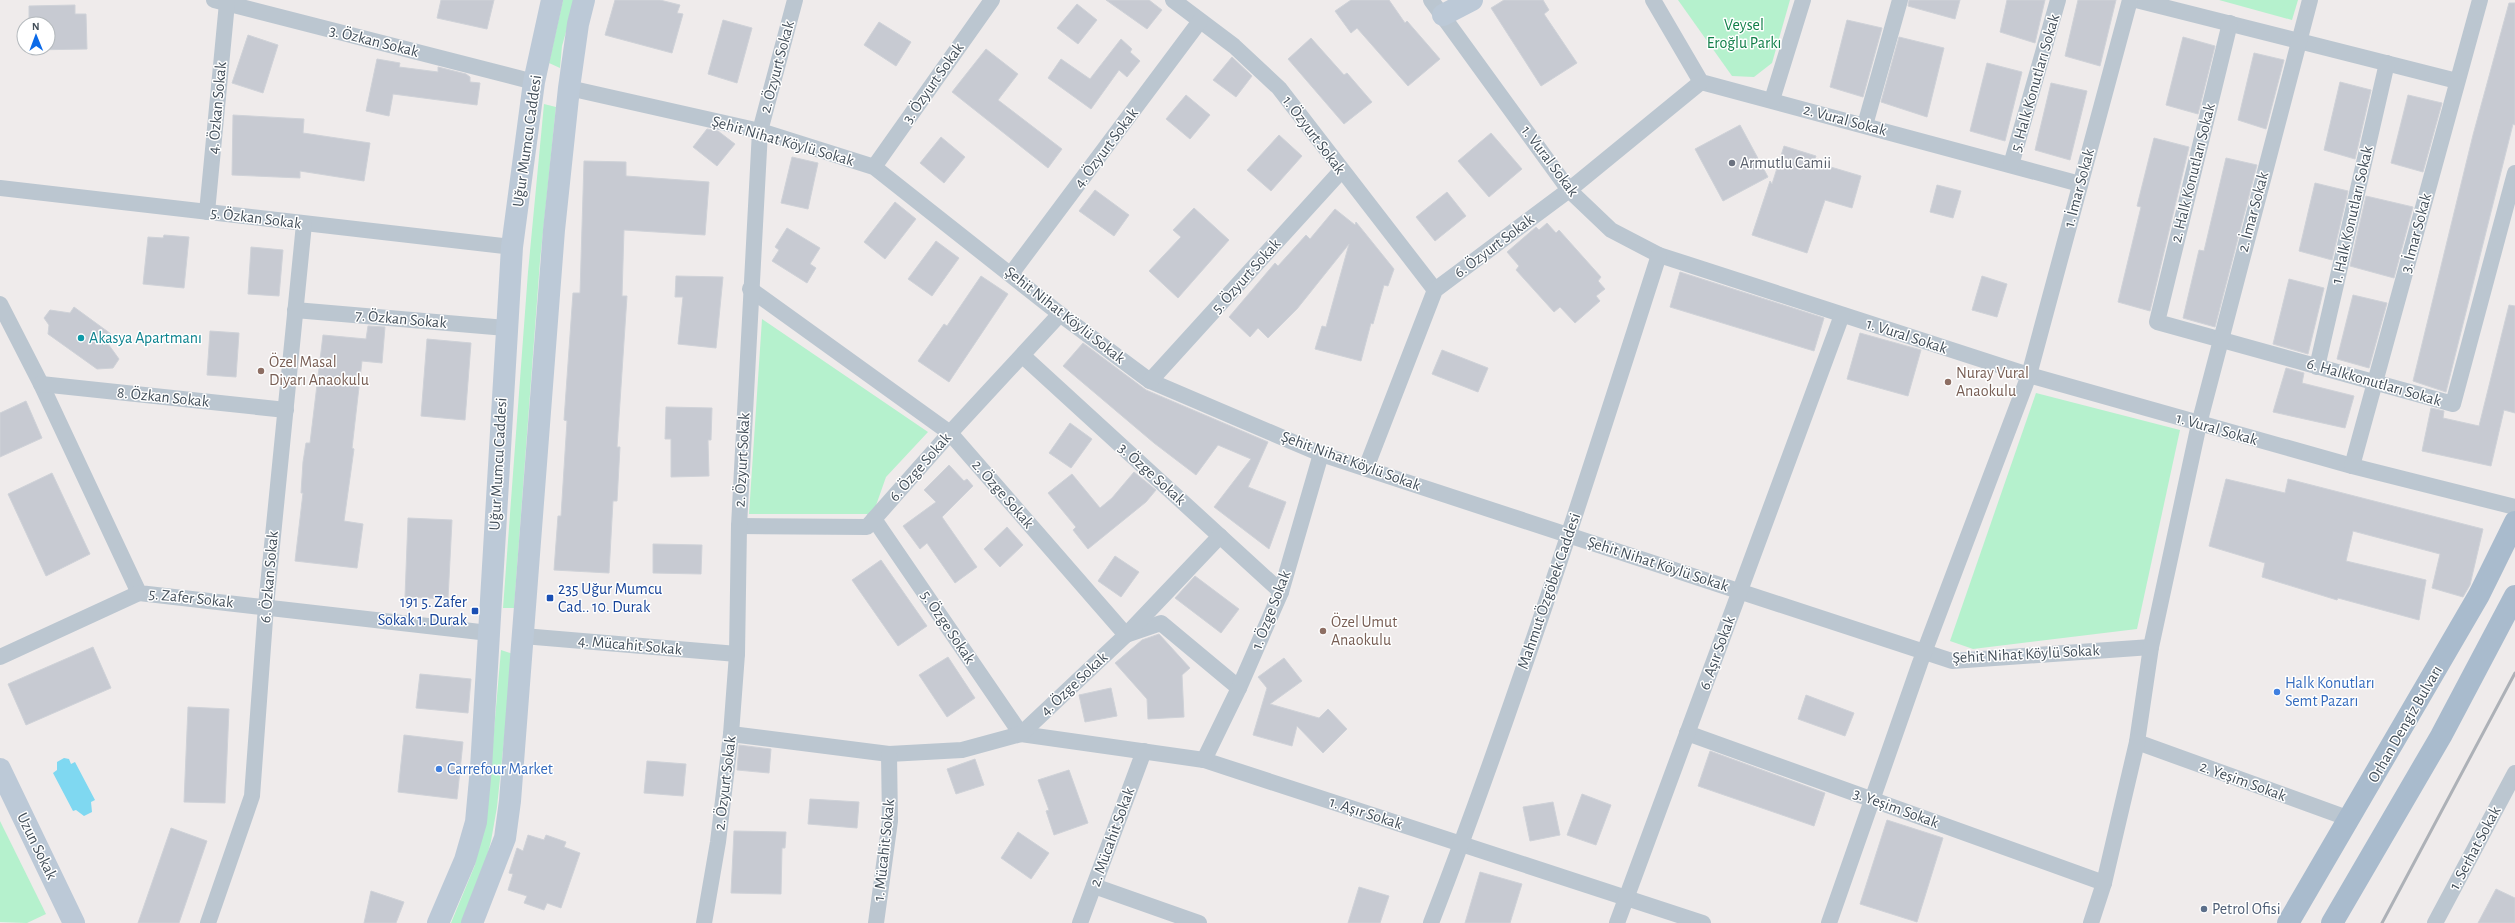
<svg xmlns="http://www.w3.org/2000/svg" width="2515" height="923" viewBox="0 0 2515 923" font-family="'Alegreya Sans',sans-serif">
<style>
.green{fill:#b5f1cd}
.water{fill:#7fd8f1}
.building{fill:#c7cad2;stroke:#cfd2d8}
.lines{fill:none;stroke-linecap:round;stroke-linejoin:round}
.street{stroke:#bbc6d0;stroke-width:16}
.secondary{stroke:#bcc9d7;stroke-width:22}
.primary{stroke:#a9bbcd;stroke-width:22}
.rail{stroke:#adb1b7;stroke-width:3}
.worship-dot{fill:#6b7280;stroke:#fff;stroke-width:1.5}
.culture-dot{fill:#0f9aa8;stroke:#fff;stroke-width:1.5}
.education-dot{fill:#8d6e63;stroke:#fff;stroke-width:1.5}
.transit-dot{fill:#1a4fb4;stroke:#fff;stroke-width:1.5}
.shop-dot{fill:#3f7fe0;stroke:#fff;stroke-width:1.5}
.service-dot{fill:#5c6f8a;stroke:#fff;stroke-width:1.5}
.labels{text-anchor:middle;dominant-baseline:central;stroke-width:3;stroke-linejoin:round;paint-order:stroke}
.park-label{font-size:16px;fill:#107f49;stroke:#fff}
.street-label{font-size:16px;fill:#434f5a;stroke:#fff}
.worship-label{font-size:16px;fill:#5b616d;stroke:#fff;text-anchor:start}
.culture-label{font-size:16px;fill:#0d838f;stroke:#fff;text-anchor:start}
.education-label{font-size:16px;fill:#785e54;stroke:#fff;text-anchor:start}
.transit-label{font-size:16px;fill:#164399;stroke:#fff;text-anchor:start}
.shop-label{font-size:16px;fill:#366cbe;stroke:#fff;text-anchor:start}
.service-label{font-size:16px;fill:#4e5e75;stroke:#fff;text-anchor:start}
</style>
<rect width="100%" height="100%" fill="#efebeb"/>
<!-- green -->
<g class="green">
<polygon points="563,0 575,0 562,46 560,68 549,63"/>
<polygon points="1678,0 1790,0 1772,63 1754,77 1732,76"/>
<polygon points="2219,0 2298,0 2292,20"/>
<polygon points="544,104 556,107 540,261 514,608 503,608 528,272"/>
<polygon points="762,319 928,432 886,477 873,514 749,514"/>
<polygon points="2036,393 2180,430 2137,629 1973,649 1950,641"/>
<polygon points="501,650 513,654 497,807 491,841 483,871 462,923 451,923 475,865 488,799"/>
<polygon points="0,821 46,914 27,923 0,922"/>
</g>
<!-- water -->
<polygon class="water" points="64,758 69,759 71,764 75,762 95,800 91,802 92,812 84,816 76,810 73,811 53,773 57,770 57,762"/>
<!-- building -->
<g class="building">
<polygon points="441,0 494,0 487,29 437,18"/>
<polygon points="615,0 660,0 680,5 677,13 683,14 672,53 605,35"/>
<polygon points="1106,0 1149,0 1162,10 1147,29"/>
<polygon points="1351,0 1389,0 1405,23 1407,21 1440,59 1408,86 1357,28 1351,33 1335,11"/>
<polygon points="1504,0 1543,0 1549,10 1544,14 1577,63 1541,86 1491,8"/>
<polygon points="1909,0 1960,0 1955,19 1908,6"/>
<polygon points="2007,0 2045,0 2035,43 2000,32"/>
<polygon points="2078,0 2116,0 2100,66 2065,56"/>
<polygon points="2509,3 2515,3 2515,125 2513,124 2446,392 2413,381 2473,135"/>
<polygon points="1077,4 1097,20 1078,44 1057,28"/>
<polygon points="75,5 75,14 86,14 87,49 30,50 30,48 48,48 48,24 29,24 29,6"/>
<polygon points="723,20 752,28 737,83 708,74"/>
<polygon points="1847,20 1882,28 1863,97 1830,87"/>
<polygon points="879,22 911,42 896,66 864,45"/>
<polygon points="248,35 278,45 263,93 232,83"/>
<polygon points="1899,37 1944,48 1927,117 1881,102"/>
<polygon points="2183,37 2215,46 2198,114 2166,105"/>
<polygon points="1311,38 1344,75 1347,73 1372,102 1344,124 1288,59"/>
<polygon points="1121,39 1132,49 1130,52 1140,61 1127,77 1119,70 1091,109 1048,78 1061,59 1090,79"/>
<polygon points="986,49 1018,74 998,100 1062,149 1048,168 952,92"/>
<polygon points="2254,53 2284,60 2266,129 2238,120"/>
<polygon points="1232,57 1252,76 1236,97 1213,80"/>
<polygon points="377,59 400,63 399,67 438,72 438,67 466,74 470,77 470,82 480,83 477,105 393,94 389,116 366,111"/>
<polygon points="1987,63 2022,72 2005,141 1970,131"/>
<polygon points="2340,82 2371,90 2355,159 2324,150"/>
<polygon points="2051,83 2087,91 2070,160 2035,150"/>
<polygon points="1186,95 1210,115 1190,139 1166,119"/>
<polygon points="2408,95 2442,103 2423,172 2391,163"/>
<polygon points="233,115 304,119 303,133 370,143 364,181 300,171 300,178 232,175"/>
<polygon points="1740,125 1768,177 1723,201 1695,149"/>
<polygon points="707,129 718,131 735,144 717,166 693,147"/>
<polygon points="1491,133 1522,169 1489,197 1458,161"/>
<polygon points="1279,135 1302,156 1271,191 1247,170"/>
<polygon points="941,137 965,157 944,183 920,163"/>
<polygon points="2154,138 2189,147 2150,311 2118,302 2141,207 2137,206"/>
<polygon points="1784,146 1816,156 1814,162 1861,176 1852,208 1825,200 1807,253 1752,235 1770,181 1772,184"/>
<polygon points="792,157 818,163 808,209 781,203"/>
<polygon points="2226,158 2257,165 2215,327 2183,318 2199,250 2204,251"/>
<polygon points="584,161 626,162 626,176 709,182 705,235 624,230 622,296 627,296 617,447 620,447 617,501 613,501 609,573 554,570 558,516 561,516 567,421 564,420 573,293 580,293"/>
<polygon points="2315,183 2348,191 2332,260 2299,251"/>
<polygon points="1937,185 1961,191 1953,218 1930,212"/>
<polygon points="1095,190 1129,215 1114,236 1079,211"/>
<polygon points="1447,192 1466,216 1435,241 1416,217"/>
<polygon points="2366,196 2413,207 2394,278 2350,266"/>
<polygon points="895,202 916,219 885,259 864,242"/>
<polygon points="1194,208 1229,240 1178,298 1149,271 1181,237 1173,230"/>
<polygon points="1335,209 1355,225 1356,222 1394,269 1388,286 1384,285 1373,324 1371,323 1361,361 1315,349 1322,326 1326,327 1349,244 1297,309 1268,338 1258,328 1250,337 1229,317 1275,263 1278,266 1306,235 1310,239"/>
<polygon points="1547,223 1556,233 1559,230 1601,277 1598,281 1605,289 1596,296 1600,301 1575,323 1560,307 1554,312 1516,270 1519,266 1507,252 1536,227 1539,230"/>
<polygon points="787,228 820,248 810,264 816,268 807,283 772,261 779,250 775,247"/>
<polygon points="164,235 189,237 184,288 143,284 148,237 163,238"/>
<polygon points="936,241 959,258 932,296 908,279"/>
<polygon points="251,247 283,250 279,296 248,294"/>
<polygon points="1680,272 1824,318 1814,351 1670,307"/>
<polygon points="676,276 723,277 716,348 678,344 683,297 675,297"/>
<polygon points="981,276 1008,294 949,382 918,361 944,324 947,326"/>
<polygon points="1982,276 2007,284 1997,317 1972,310"/>
<polygon points="2289,279 2324,288 2308,354 2273,344"/>
<polygon points="2353,295 2387,303 2369,368 2337,359"/>
<polygon points="2509,305 2515,306 2515,413 2504,410 2491,466 2422,451 2431,408 2444,411 2443,418 2479,426"/>
<polygon points="74,307 111,334 106,341 119,359 113,368 97,369 48,334 49,325 44,318 50,310 70,313"/>
<polygon points="368,326 385,327 382,363 362,361 352,448 354,449 344,521 363,524 357,568 295,561 303,493 301,493 303,462 306,443 310,443 323,335 366,339"/>
<polygon points="210,331 239,333 236,377 207,375"/>
<polygon points="1860,333 1921,350 1908,396 1847,379"/>
<polygon points="427,339 471,343 465,420 421,416"/>
<polygon points="1083,343 1146,390 1268,442 1248,487 1286,502 1269,549 1214,507 1251,459 1218,445 1196,475 1154,443 1063,366"/>
<polygon points="1442,350 1488,368 1478,392 1432,374"/>
<polygon points="2286,368 2304,373 2302,383 2354,396 2345,428 2273,412"/>
<polygon points="26,401 42,438 0,457 0,413"/>
<polygon points="666,407 712,408 711,440 708,440 709,476 671,477 671,439 665,439"/>
<polygon points="1070,423 1092,439 1071,468 1049,453"/>
<polygon points="949,465 964,481 967,479 973,486 942,517 977,567 955,583 927,543 920,549 903,526 936,502 924,490"/>
<polygon points="1134,472 1156,490 1146,502 1088,549 1073,530 1076,527 1048,493 1072,474 1100,508 1112,498"/>
<polygon points="52,473 90,554 46,576 8,494"/>
<polygon points="2226,479 2285,493 2288,479 2483,529 2470,585 2463,597 2432,588 2440,554 2353,531 2346,561 2426,580 2419,620 2338,598 2337,600 2262,577 2265,563 2209,546"/>
<polygon points="408,518 452,520 448,599 405,597"/>
<polygon points="1007,527 1023,545 1000,567 984,549"/>
<polygon points="653,544 702,545 701,574 653,573"/>
<polygon points="1115,556 1139,572 1121,597 1098,581"/>
<polygon points="881,560 927,626 898,646 852,580"/>
<polygon points="1195,576 1239,609 1221,633 1175,598"/>
<polygon points="1159,634 1190,668 1182,675 1184,717 1148,719 1147,699 1115,663 1142,640"/>
<polygon points="93,647 111,688 26,725 8,684"/>
<polygon points="948,657 975,698 947,717 919,675"/>
<polygon points="1284,658 1302,681 1270,704 1319,718 1328,709 1347,729 1323,753 1297,726 1292,746 1253,735 1267,688 1258,677"/>
<polygon points="420,674 471,679 468,713 416,708"/>
<polygon points="1111,688 1117,716 1085,722 1079,695"/>
<polygon points="1806,695 1854,713 1845,736 1798,719"/>
<polygon points="188,707 229,709 225,803 184,802"/>
<polygon points="404,735 463,742 457,799 398,792"/>
<polygon points="739,745 771,749 769,773 737,770"/>
<polygon points="1710,751 1825,793 1814,826 1698,786"/>
<polygon points="975,759 984,785 956,794 947,769"/>
<polygon points="647,761 686,764 683,796 644,793"/>
<polygon points="1069,770 1088,823 1054,835 1046,811 1049,810 1038,780"/>
<polygon points="1582,794 1611,805 1596,845 1567,835"/>
<polygon points="810,799 859,802 857,828 808,824"/>
<polygon points="1553,802 1560,835 1530,841 1523,807"/>
<polygon points="1887,820 1943,838 1917,922 1860,904"/>
<polygon points="171,828 207,841 179,923 138,923"/>
<polygon points="734,831 786,832 785,848 782,848 781,894 731,893"/>
<polygon points="1018,832 1049,853 1031,879 1001,858"/>
<polygon points="528,835 544,840 546,835 566,842 564,847 580,853 561,908 547,903 544,910 524,903 527,896 508,890 513,874 509,873 517,848 523,851"/>
<polygon points="1480,872 1522,884 1510,923 1465,923"/>
<polygon points="1359,887 1389,896 1380,923 1348,923"/>
<polygon points="2496,889 2515,898 2515,923 2478,923"/>
<polygon points="371,891 404,902 396,923 364,923"/>
</g>
<g class="lines">
<!-- street -->
<g class="street">
<polyline points="214,0 534,82"/>
<polyline points="1173,0 1234,46 1279,88 1435,290"/>
<polyline points="1431,0 1569,190 1611,230 1659,255 2029,375 2352,466 2515,507"/>
<polyline points="1653,0 1701,82 2080,184"/>
<polyline points="2136,0 2457,81"/>
<polyline points="2230,23 2157,322 2453,404 2515,173"/>
<polyline points="569,88 760,131 874,167 1060,314 1150,381 1321,454 1952,661 2151,647"/>
<polyline points="1772,100 1803,0"/>
<polyline points="1865,125 1900,0"/>
<polyline points="2011,165 2058,0"/>
<polyline points="874,167 992,0"/>
<polyline points="0,188 512,247"/>
<polyline points="207,212 227,3"/>
<polyline points="1011,274 1200,21"/>
<polyline points="750,289 950,433 1126,635 1161,623 1239,688"/>
<polyline points="0,304 41,384 139,593 489,633"/>
<polyline points="295,310 506,328"/>
<polyline points="1023,356 1281,592"/>
<polyline points="2317,367 2387,63"/>
<polyline points="1150,381 1341,171"/>
<polyline points="41,384 286,410"/>
<polyline points="2352,466 2480,0"/>
<polyline points="1366,468 1435,290 1569,190 1701,82"/>
<polyline points="874,519 1021,734 1204,760 1703,923"/>
<polyline points="739,526 867,527 950,433 1060,314"/>
<polyline points="523,636 737,654"/>
<polyline points="0,657 139,593"/>
<polyline points="1687,733 2104,883"/>
<polyline points="731,734 889,754 962,750 1021,734 1126,635 1220,536"/>
<polyline points="2137,742 2350,819"/>
<polyline points="1204,760 1239,688 1281,592 1321,454"/>
<polyline points="1094,886 1199,923"/>
<polyline points="208,923 252,796 266,606 304,224"/>
<polyline points="704,923 718,842 731,734 737,654 739,526 760,131 795,0"/>
<polyline points="876,923 890,821 889,754"/>
<polyline points="1080,923 1144,751"/>
<path d="M1431 923C1516 704 1587 479 1659 255"/>
<polyline points="1617,923 1842,315"/>
<polyline points="1829,923 1920,663 2029,375 2130,0"/>
<polyline points="2091,923 2104,883 2137,742 2151,647 2199,424 2310,0"/>
<polyline points="2435,923 2515,773"/>
</g>
<!-- secondary -->
<g class="secondary">
<polyline points="1443,15 1472,0"/>
<polyline points="0,769 74,923"/>
<polyline points="438,923 465,860 476,822 481,768 512,247 534,82 552,0"/>
<polyline points="472,923 505,838 510,801 554,230 569,88 578,24 584,0"/>
</g>
<!-- primary -->
<g class="primary">
<polyline points="2288,923 2479,595 2515,522"/>
<polyline points="2332,923 2441,736 2515,596"/>
</g>
<!-- rail -->
<polyline class="rail" points="2382,923 2515,673"/>
</g>
<!-- markers -->
<circle class="worship-dot" cx="1732" cy="163" r="4"/>
<circle class="culture-dot" cx="81" cy="338" r="4"/>
<g class="education-dot">
<circle cx="261" cy="371" r="4"/>
<circle cx="1948" cy="382" r="4"/>
<circle cx="1323" cy="631" r="4"/>
</g>
<g class="transit-dot">
<rect x="546" y="594" width="8" height="8" rx="2"/>
<rect x="471" y="607" width="8" height="8" rx="2"/>
</g>
<g class="shop-dot">
<circle cx="2277" cy="692" r="4"/>
<circle cx="439" cy="769" r="4"/>
</g>
<circle class="service-dot" cx="2204" cy="909" r="4"/>
<g class="labels">
<!-- park labels -->
<g class="park-label">
<text x="1744" y="25">Veysel<tspan x="1744" dy="18">Eroğlu Parkı</tspan></text>
</g>
<!-- street labels -->
<g class="street-label">
<text transform="translate(374 41) rotate(14)">3. Özkan Sokak</text>
<text transform="translate(777 67) rotate(-75)">2. Özyurt Sokak</text>
<text transform="translate(933 83) rotate(-55)">3. Özyurt Sokak</text>
<text transform="translate(2035 83) rotate(-74)">5. Halk Konutları Sokak</text>
<text transform="translate(217 108) rotate(-85)">4. Özkan Sokak</text>
<text transform="translate(1845 120) rotate(15)">2. Vural Sokak</text>
<text transform="translate(1314 135) rotate(53)">1. Özyurt Sokak</text>
<text transform="translate(527 141) rotate(-82)">Uğur Mumcu Caddesi</text>
<text transform="translate(783 141) rotate(16)">Şehit Nihat Köylü Sokak</text>
<text transform="translate(1106 148) rotate(-53)">4. Özyurt Sokak</text>
<text transform="translate(1550 161) rotate(53)">1. Vural Sokak</text>
<text transform="translate(2193 173) rotate(-76)">2. Halk Konutları Sokak</text>
<text transform="translate(2079 188) rotate(-75)">1. İmar Sokak</text>
<text transform="translate(2253 212) rotate(-75)">2. İmar Sokak</text>
<text transform="translate(2352 215) rotate(-77)">1. Halk Konutları Sokak</text>
<text transform="translate(256 218) rotate(7)">5. Özkan Sokak</text>
<text transform="translate(2416 233) rotate(-75)">3. İmar Sokak</text>
<text transform="translate(1494 246) rotate(-37)">6. Özyurt Sokak</text>
<text transform="translate(1246 276) rotate(-48)">5. Özyurt Sokak</text>
<text transform="translate(1065 315) rotate(38)">Şehit Nihat Köylü Sokak</text>
<text transform="translate(401 319) rotate(5)">7. Özkan Sokak</text>
<text transform="translate(1907 336) rotate(18)">1. Vural Sokak</text>
<text transform="translate(2374 382) rotate(16)">6. Halkkonutları Sokak</text>
<text transform="translate(163 397) rotate(6)">8. Özkan Sokak</text>
<text transform="translate(2217 429) rotate(16)">1. Vural Sokak</text>
<text transform="translate(742 460) rotate(-87)">2. Özyurt Sokak</text>
<text transform="translate(1351 461) rotate(20)">Şehit Nihat Köylü Sokak</text>
<text transform="translate(498 464) rotate(-87)">Uğur Mumcu Caddesi</text>
<text transform="translate(920 467) rotate(-49)">6. Özge Sokak</text>
<text transform="translate(1152 474) rotate(42)">3. Özge Sokak</text>
<text transform="translate(1003 494) rotate(49)">2. Özge Sokak</text>
<text transform="translate(1658 564) rotate(18)">Şehit Nihat Köylü Sokak</text>
<text transform="translate(269 577) rotate(-85)">6. Özkan Sokak</text>
<text transform="translate(1549 591) rotate(-71)">Mahmut Özgöbek Caddesi</text>
<text transform="translate(191 598) rotate(6)">5. Zafer Sokak</text>
<text transform="translate(1271 610) rotate(-69)">1. Özge Sokak</text>
<text transform="translate(948 627) rotate(56)">5. Özge Sokak</text>
<text transform="translate(630 645) rotate(5)">4. Mücahit Sokak</text>
<text transform="translate(1717 653) rotate(-70)">6. Aşır Sokak</text>
<text transform="translate(2026 654) rotate(-3)">Şehit Nihat Köylü Sokak</text>
<text transform="translate(1074 684) rotate(-43)">4. Özge Sokak</text>
<text transform="translate(2405 724) rotate(-60)">Orhan Dengiz Bulvarı</text>
<text transform="translate(2243 781) rotate(20)">2. Yeşim Sokak</text>
<text transform="translate(725 783) rotate(-83)">2. Özyurt Sokak</text>
<text transform="translate(1896 808) rotate(20)">3. Yeşim Sokak</text>
<text transform="translate(1366 813) rotate(18)">1. Aşır Sokak</text>
<text transform="translate(1112 837) rotate(-70)">2. Mücahit Sokak</text>
<text transform="translate(37 846) rotate(64)">Uzun Sokak</text>
<text transform="translate(2475 848) rotate(-62)">1. Serhat Sokak</text>
<text transform="translate(884 850) rotate(-84)">1. Mücahit Sokak</text>
</g>
<!-- worship labels -->
<g class="worship-label">
<text x="1740" y="163">Armutlu Camii</text>
</g>
<!-- culture labels -->
<g class="culture-label">
<text x="89" y="338">Akasya Apartmanı</text>
</g>
<!-- education labels -->
<g class="education-label">
<text x="269" y="362">Özel Masal<tspan x="269" dy="18">Diyarı Anaokulu</tspan></text>
<text x="1956" y="373">Nuray Vural<tspan x="1956" dy="18">Anaokulu</tspan></text>
<text x="1331" y="622">Özel Umut<tspan x="1331" dy="18">Anaokulu</tspan></text>
</g>
<!-- transit labels -->
<g class="transit-label">
<text x="558" y="589">235 Uğur Mumcu<tspan x="558" dy="18">Cad.. 10. Durak</tspan></text>
<text x="467" y="602" text-anchor="end">191 5. Zafer<tspan x="467" dy="18">Sokak 1. Durak</tspan></text>
</g>
<!-- shop labels -->
<g class="shop-label">
<text x="2285" y="683">Halk Konutları<tspan x="2285" dy="18">Semt Pazarı</tspan></text>
<text x="447" y="769">Carrefour Market</text>
</g>
<!-- service labels -->
<g class="service-label">
<text x="2212" y="909">Petrol Ofisi</text>
</g>
</g>
<!-- north arrow -->
<g transform="translate(36 36) rotate(359)"><circle r="19" fill="#ffffff" stroke="#b4b9bd"/>
<path d="M0-3L7 15L0 10L-7 15Z" fill="#0c6ae8"/>
<text y="-6" font-size="11" font-weight="bold" text-anchor="middle" fill="#434f5a">N</text>
</g>
</svg>
